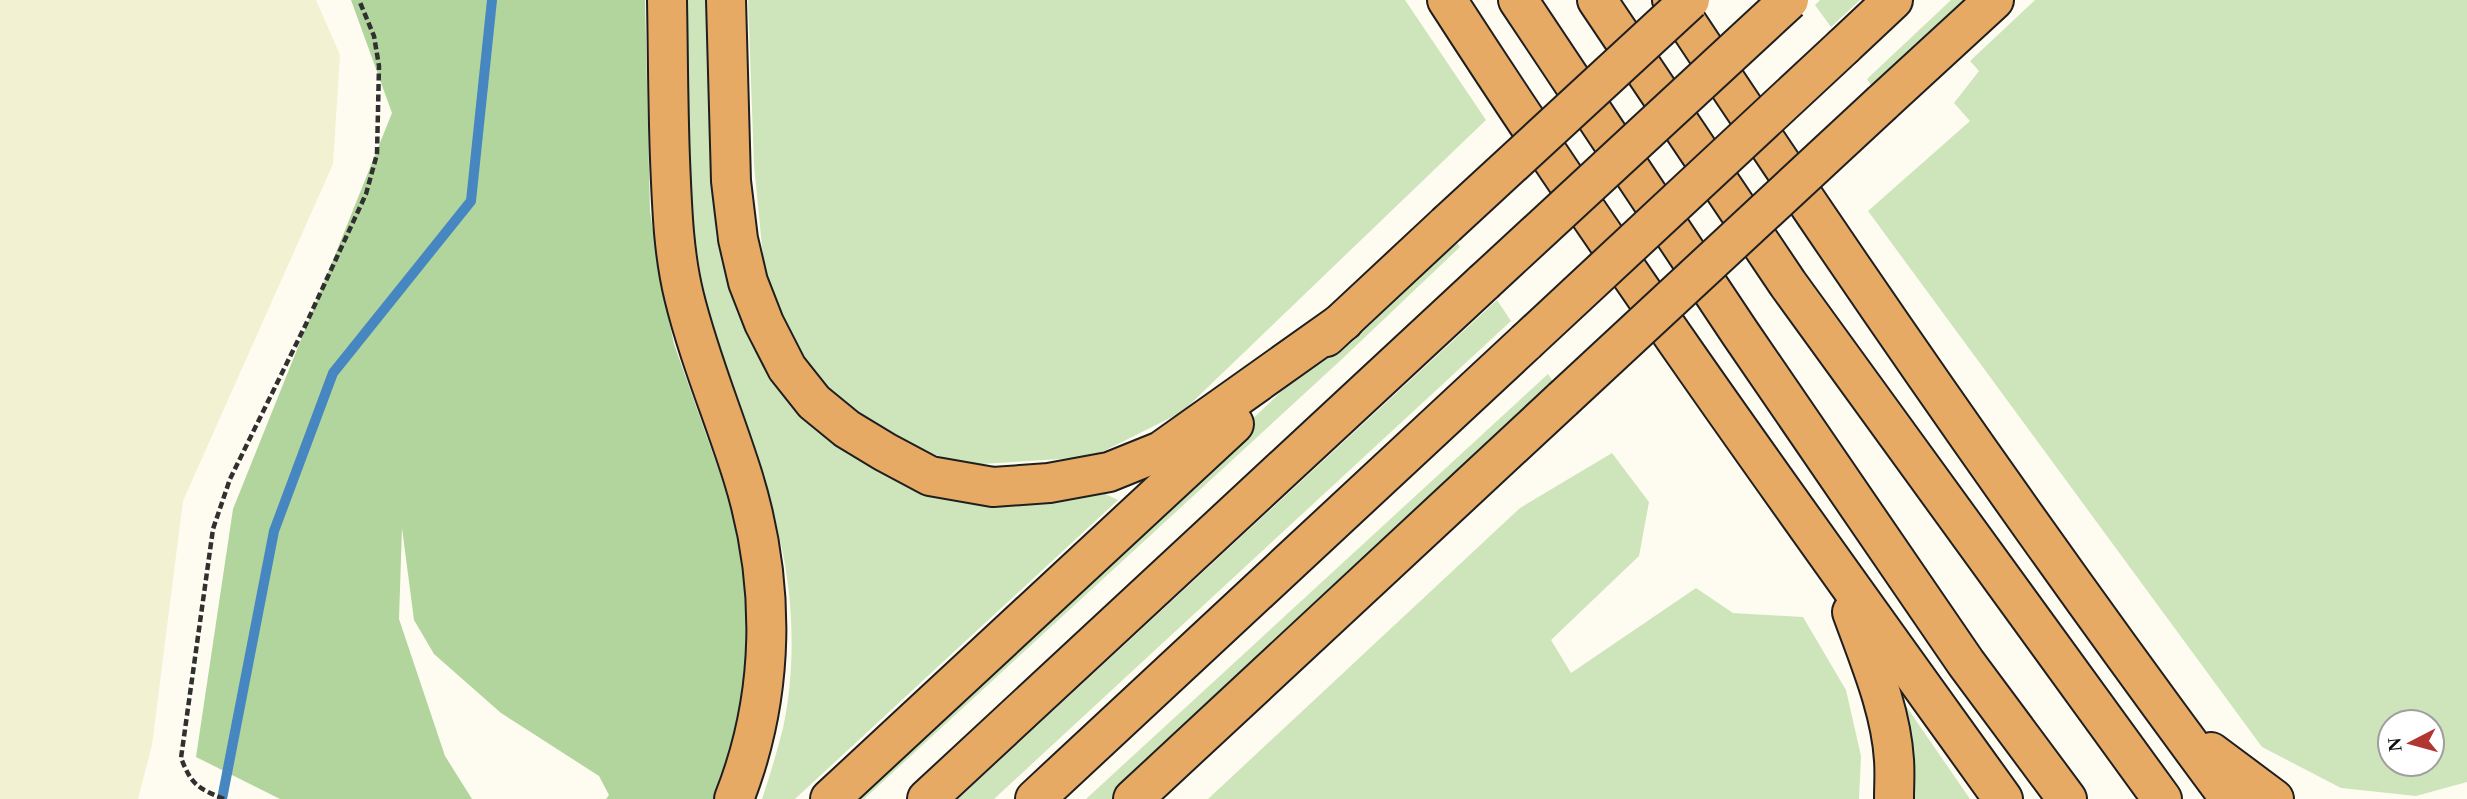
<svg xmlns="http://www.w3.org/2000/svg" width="2467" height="799" viewBox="0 0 2467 799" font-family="Georgia,serif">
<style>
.farmland{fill:#f2f1d2}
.green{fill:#cee5bc;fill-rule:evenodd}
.forest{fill:#b2d49d}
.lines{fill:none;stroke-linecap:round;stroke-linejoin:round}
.stream{stroke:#4787c1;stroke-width:10}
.highway-casing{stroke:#1f1f1f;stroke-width:42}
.path{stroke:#303030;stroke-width:4.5;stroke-dasharray:7 3.5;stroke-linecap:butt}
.highway{stroke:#e7aa65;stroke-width:38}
.highway-bridge-casing{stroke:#1f1f1f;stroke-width:42;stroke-linecap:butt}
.highway-bridge{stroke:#e7aa65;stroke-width:38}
</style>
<rect width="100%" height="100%" fill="#fefcf0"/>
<!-- farmland -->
<polygon class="farmland" points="0,0 316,0 340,55 333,164 183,501 152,745 138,799 0,799"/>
<!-- green -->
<g class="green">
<path d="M685 0H706L710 156 716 236 726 278 737 312 753 344 853 451 1097 490 1118 500 795 799H762C770 775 777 752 783 728 795 673 794 609 783 554 775 513 760 472 748 432 733 383 713 335 703 285 684 191 687 95 685 0Z"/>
<polygon points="748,0 1405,0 1486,120 1182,412 1092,457 964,465 866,430 799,364 765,277 754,165"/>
<polygon points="1820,0 1860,0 1831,27 1815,5"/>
<polygon points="1951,0 1976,0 1876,93 1867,79"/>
<path d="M2035 0H2467V782L2416 796 2341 788 2262 747 1868 211 1970 121 1954 103 1979 71 1970 61ZM2390 722H2432V764H2390Z"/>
<polygon points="1450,232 1460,247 1341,360 864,799 841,799 1207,462"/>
<polygon points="1497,300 1511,321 994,799 958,799"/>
<polygon points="1548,374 1557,387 1112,799 1086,799"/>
<polygon points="1612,453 1649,502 1639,556 1551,640 1571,673 1696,588 1733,613 1803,617 1846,690 1861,756 1859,799 1208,799 1520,508"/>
<polygon points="1906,706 1970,799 1910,799 1901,710"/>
</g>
<!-- forest -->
<polygon class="forest" points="351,0 645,0 650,211 660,278 674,344 730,502 748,594 746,696 719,799 606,799 609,795 599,776 501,713 434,654 414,620 402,528 399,619 445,756 472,799 280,799 196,757 233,509 392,113"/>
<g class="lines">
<!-- stream -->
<polyline class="stream" points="222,799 274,531 333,373 471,201 492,0"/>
<defs>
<g id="highway">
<path d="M667 0C668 53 668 106 670 159 672 205 673 251 684 296 699 358 724 416 743 477 776 584 775 695 734 799"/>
<polyline points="726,0 731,181 738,239 748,282 764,323 787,368 814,402 847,429 885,452 930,476 993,487 1049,483 1109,472 1161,451 1344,321"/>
<path d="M1447 0C1623 273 1814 536 2003 799"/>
<polyline points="1518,0 1740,333 1966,663 2067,799"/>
<polyline points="1597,0 1788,284 2162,799"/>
<path d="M1672 0C1851 271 2036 538 2230 799"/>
<polyline points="1844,46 1893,0"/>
<polyline points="1882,103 1994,0"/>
<polyline points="1326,337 1446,225"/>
<path d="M1852 612C1869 659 1891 710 1894 760 1895 773 1894 786 1894 799"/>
<polyline points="2211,752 2274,799"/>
<polyline points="830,799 1234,424"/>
<polyline points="927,799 1484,282"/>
<polyline points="1035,799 1526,342"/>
<polyline points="1133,799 1563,399"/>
</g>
</defs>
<!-- highway casing -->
<use href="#highway" class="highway-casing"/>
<!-- path -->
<path class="path" d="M224 799C198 788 192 786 181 758L213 529 230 479 306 324 366 194 377 154 379 66 374 36 359 0"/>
<!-- highway -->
<use href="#highway" class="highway"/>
<defs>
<g id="highway-bridge">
<polyline points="1446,225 1690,0"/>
<polyline points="1484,282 1789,0"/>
<polyline points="1526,342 1844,46"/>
<polyline points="1563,399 1882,103"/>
</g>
</defs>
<!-- highway-bridge casing -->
<use href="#highway-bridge" class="highway-bridge-casing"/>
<!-- highway-bridge -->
<use href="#highway-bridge" class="highway-bridge"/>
</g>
<!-- north arrow -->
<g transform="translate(2411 743) rotate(264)"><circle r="33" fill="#ffffff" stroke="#9f9f9f" stroke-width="2"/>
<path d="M0-5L12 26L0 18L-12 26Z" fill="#b13632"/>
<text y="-10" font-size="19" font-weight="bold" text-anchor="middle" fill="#0e0e0e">N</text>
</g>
</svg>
